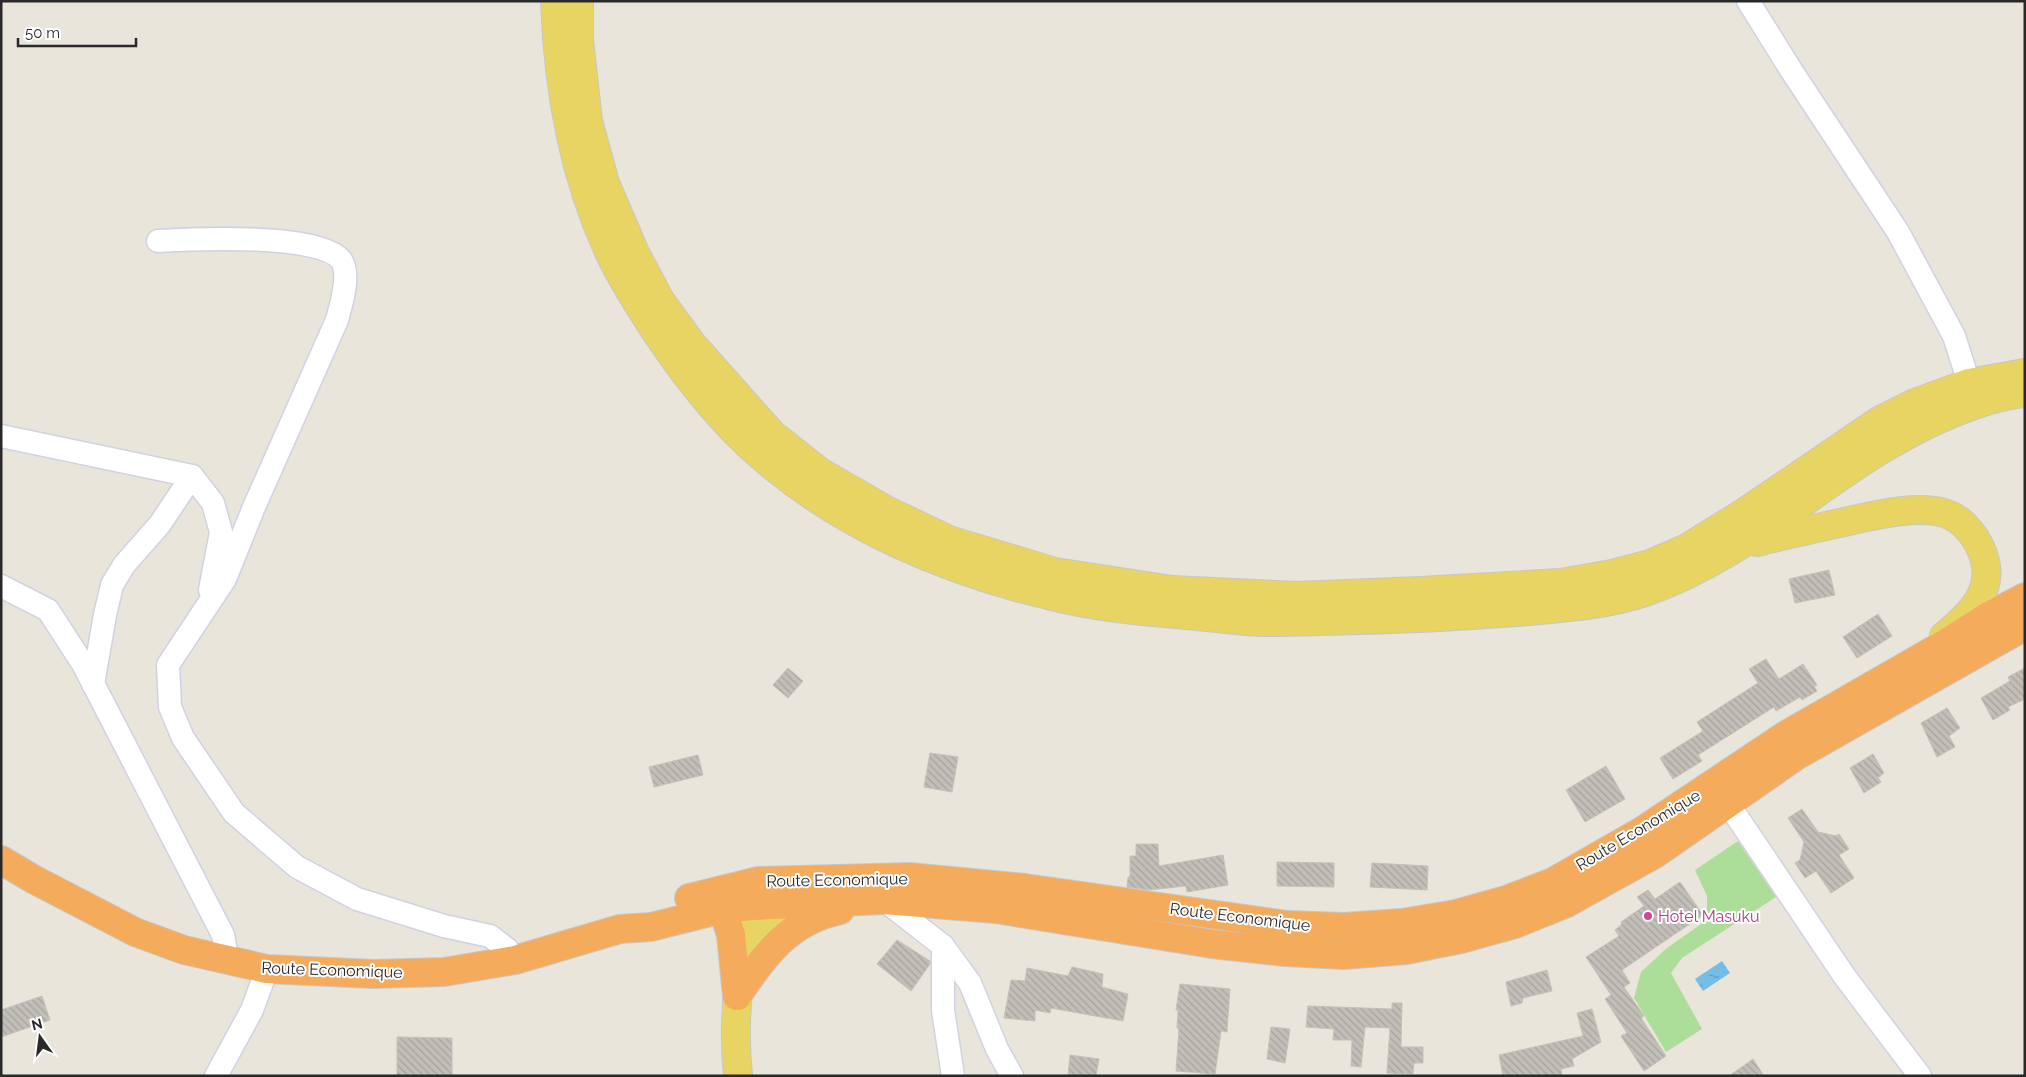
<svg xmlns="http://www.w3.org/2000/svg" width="2026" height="1077" viewBox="0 0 2026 1077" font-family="Raleway,sans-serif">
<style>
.grass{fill:#acde9a}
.water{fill:url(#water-ripples)}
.building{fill:url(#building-back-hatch);stroke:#c5c1b5}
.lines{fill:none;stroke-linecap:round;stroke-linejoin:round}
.minor-casing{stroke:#d0d2e1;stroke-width:25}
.major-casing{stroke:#c7c7c7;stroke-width:30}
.highway-casing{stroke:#c7c7c7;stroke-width:30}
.minor{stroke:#fff;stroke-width:22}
.major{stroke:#e8d462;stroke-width:28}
.highway{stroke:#f4ab5c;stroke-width:28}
.hotel-dot{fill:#d1479c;stroke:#fff;stroke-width:2}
.labels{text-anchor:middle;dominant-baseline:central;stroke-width:4;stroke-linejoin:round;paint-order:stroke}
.street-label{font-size:16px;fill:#292929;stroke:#fff}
.hotel-label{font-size:16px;fill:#b23c85;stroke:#fff;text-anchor:start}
</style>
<defs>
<pattern id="water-ripples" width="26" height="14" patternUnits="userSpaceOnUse" patternTransform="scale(1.25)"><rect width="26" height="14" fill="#73bee7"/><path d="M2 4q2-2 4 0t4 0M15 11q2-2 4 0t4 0" fill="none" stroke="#5e9abb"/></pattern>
<pattern id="building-back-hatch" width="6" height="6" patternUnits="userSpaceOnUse" patternTransform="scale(1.25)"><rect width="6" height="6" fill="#c2bfb8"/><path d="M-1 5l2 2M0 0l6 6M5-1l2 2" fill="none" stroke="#a7a49e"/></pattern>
</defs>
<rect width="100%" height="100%" fill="#eae5db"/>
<!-- grass -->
<polygon class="grass" points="1738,841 1776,897 1682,958 1671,973 1702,1029 1666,1052 1634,998 1641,972 1667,948 1707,920 1707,896 1695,870"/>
<!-- water -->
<polygon class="water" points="1722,961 1730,973 1703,991 1695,979"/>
<!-- building -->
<g class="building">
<polygon points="1829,570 1835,595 1795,603 1789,579"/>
<polygon points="1878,614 1892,636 1857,658 1843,637"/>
<polygon points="1766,659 1779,679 1803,664 1817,685 1814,686 1817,691 1802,700 1800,697 1776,711 1774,707 1698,755 1702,761 1673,779 1660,758 1703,731 1697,722 1758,683 1749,669"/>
<polygon points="788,668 803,681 788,698 773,685"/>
<polygon points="2025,668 2025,699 2008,707 2010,710 1993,720 1981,698 2010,681 2008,677"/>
<polygon points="1947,708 1960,728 1949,736 1955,747 1937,757 1921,723"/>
<polygon points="930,753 958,757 952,792 924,787"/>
<polygon points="1873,754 1884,773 1878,778 1881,782 1864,793 1850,768"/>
<polygon points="698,755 703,775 654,787 649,767"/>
<polygon points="1606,766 1625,799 1585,822 1566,790"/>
<polygon points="1802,809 1818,832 1836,836 1839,834 1849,849 1839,855 1854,878 1831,893 1816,871 1805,878 1795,863 1800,860 1804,842 1788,818"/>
<polygon points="1136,844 1158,844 1159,866 1223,855 1228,885 1187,892 1186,886 1149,890 1127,887 1128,877 1130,877 1130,856 1136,856"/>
<polygon points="1277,862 1334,863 1334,887 1277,886"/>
<polygon points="1372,863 1428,866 1427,890 1370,887"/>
<polygon points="1680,882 1703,915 1622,970 1630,983 1624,987 1644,1016 1641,1018 1666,1056 1644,1071 1621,1036 1627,1033 1605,999 1611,995 1586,957 1619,936 1615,930 1622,924 1621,922 1644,906 1637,897 1648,890 1655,899"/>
<polygon points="897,940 930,961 930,964 911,991 877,964"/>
<polygon points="1072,967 1103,974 1102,987 1128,994 1123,1021 1051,1008 1050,1013 1035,1010 1035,1021 1004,1018 1011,980 1025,981 1027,968 1068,976"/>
<polygon points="1547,970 1552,991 1523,998 1522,1003 1511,1006 1506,982"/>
<polygon points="1180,984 1230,989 1227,1032 1221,1031 1215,1074 1176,1071 1179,1028 1177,1028 1178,1010 1176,1010"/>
<polygon points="42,996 50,1020 1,1037 1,1010"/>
<polygon points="1392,1003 1402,1003 1401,1047 1423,1047 1423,1063 1414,1063 1413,1074 1387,1073 1390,1028 1365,1027 1361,1067 1351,1066 1352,1040 1333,1040 1334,1029 1306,1027 1308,1006 1392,1009"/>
<polygon points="1592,1009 1601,1042 1572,1059 1574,1066 1561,1069 1562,1076 1503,1076 1499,1055 1583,1036 1577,1013"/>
<polygon points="1271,1027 1290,1029 1285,1063 1267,1059"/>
<polygon points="397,1037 452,1038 452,1076 397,1076"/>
<polygon points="1070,1055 1099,1059 1096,1076 1068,1076"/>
<polygon points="1753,1059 1764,1076 1729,1076"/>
</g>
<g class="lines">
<defs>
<g id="minor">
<polyline points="1748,1 1791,70 1898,232 1954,336 1969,383"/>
<path d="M158 241C193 239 321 233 341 260 351 274 341 305 337 320L254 507 225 579 168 665 170 707 183 738 234 813 297 867 357 899 444 926 490 936 507 949 515 960"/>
<polyline points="1,436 192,476 213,503 221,532 210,590"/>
<polyline points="1,586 48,610 83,664 223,935 228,962"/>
<polyline points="93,684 105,615 112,585 124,565 160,524 192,476"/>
<polyline points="1719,790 1845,977 1920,1076"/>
<polyline points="884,900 943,946 970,983 997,1049 1012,1076"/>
<polyline points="943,946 943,1010 953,1076"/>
<polyline points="216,1076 252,1010 267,969"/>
</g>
<g id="major">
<path d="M555 1C558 89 573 176 611 256 623 281 639 306 654 329 685 376 720 421 763 458 843 527 946 571 1048 595 1093 607 1141 611 1187 615 1212 617 1237 621 1262 622 1293 622 1325 621 1356 620 1410 619 1462 616 1516 612 1558 608 1604 606 1645 592 1759 553 1841 458 1953 413 1975 404 2000 395 2025 393"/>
<polyline points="579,1 579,40 588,121 605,183 635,253 660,300 692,344 772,434 820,472 886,510 949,540 1055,572 1172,590 1296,596 1420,591 1561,583 1612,574 1650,564 1687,548 1745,512 1879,421 1915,403 1969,383 2025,373"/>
<path d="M1757 542C1783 535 1809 530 1835 524 1865 518 1914 504 1944 513 1965 519 1980 541 1985 561 1993 594 1968 616 1944 636"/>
<polyline points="749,972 777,905 782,884"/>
<path d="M738 1076C731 1008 742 948 758 883"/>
</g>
<g id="highway">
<polyline points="1,860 33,879 135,932 184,950 267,969 373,974 444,972 515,960 620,929 651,927 723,909 752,906 884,900 996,909 1212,944 1285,952 1344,955 1406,950 1461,939 1515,924 1567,903 1655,854 1796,756 2025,626"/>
<polyline points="689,898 758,881 909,877 1025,888 1287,925 1344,927 1402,923 1456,914 1506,900 1553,882 1642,831 1786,735 1943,645 1987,617 2025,597"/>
<polyline points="723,909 731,935 737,996"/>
<path d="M737 996C764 955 789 921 840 910"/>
</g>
</defs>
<!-- minor casing -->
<use href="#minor" class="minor-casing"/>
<!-- major casing -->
<use href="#major" class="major-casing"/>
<!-- highway casing -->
<use href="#highway" class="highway-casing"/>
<!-- minor -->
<use href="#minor" class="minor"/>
<!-- major -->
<use href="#major" class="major"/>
<!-- highway -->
<use href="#highway" class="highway"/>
</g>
<!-- markers -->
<circle class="hotel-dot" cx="1648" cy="916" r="5"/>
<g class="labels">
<!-- street labels -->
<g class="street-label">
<text transform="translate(1638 830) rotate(-31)">Route Economique</text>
<text transform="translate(837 880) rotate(-1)">Route Economique</text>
<text transform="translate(1240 917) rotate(7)">Route Economique</text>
<text transform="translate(332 970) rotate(2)">Route Economique</text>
</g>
<!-- hotel labels -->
<g class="hotel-label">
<text x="1658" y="916">Hotel Masuku</text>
</g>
</g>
<!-- border -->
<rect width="2026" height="1077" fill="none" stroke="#292929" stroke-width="5"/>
<!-- north arrow -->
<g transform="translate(40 1037) rotate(346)" stroke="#ffffff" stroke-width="4" paint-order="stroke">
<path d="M0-4L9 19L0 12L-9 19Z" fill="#292929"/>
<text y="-8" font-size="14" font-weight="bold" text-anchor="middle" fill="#292929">N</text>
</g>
<!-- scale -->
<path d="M18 38v8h118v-8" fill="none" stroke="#292929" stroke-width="2.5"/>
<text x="25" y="38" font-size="15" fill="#292929" stroke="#ffffff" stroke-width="4" paint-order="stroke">50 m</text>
</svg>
